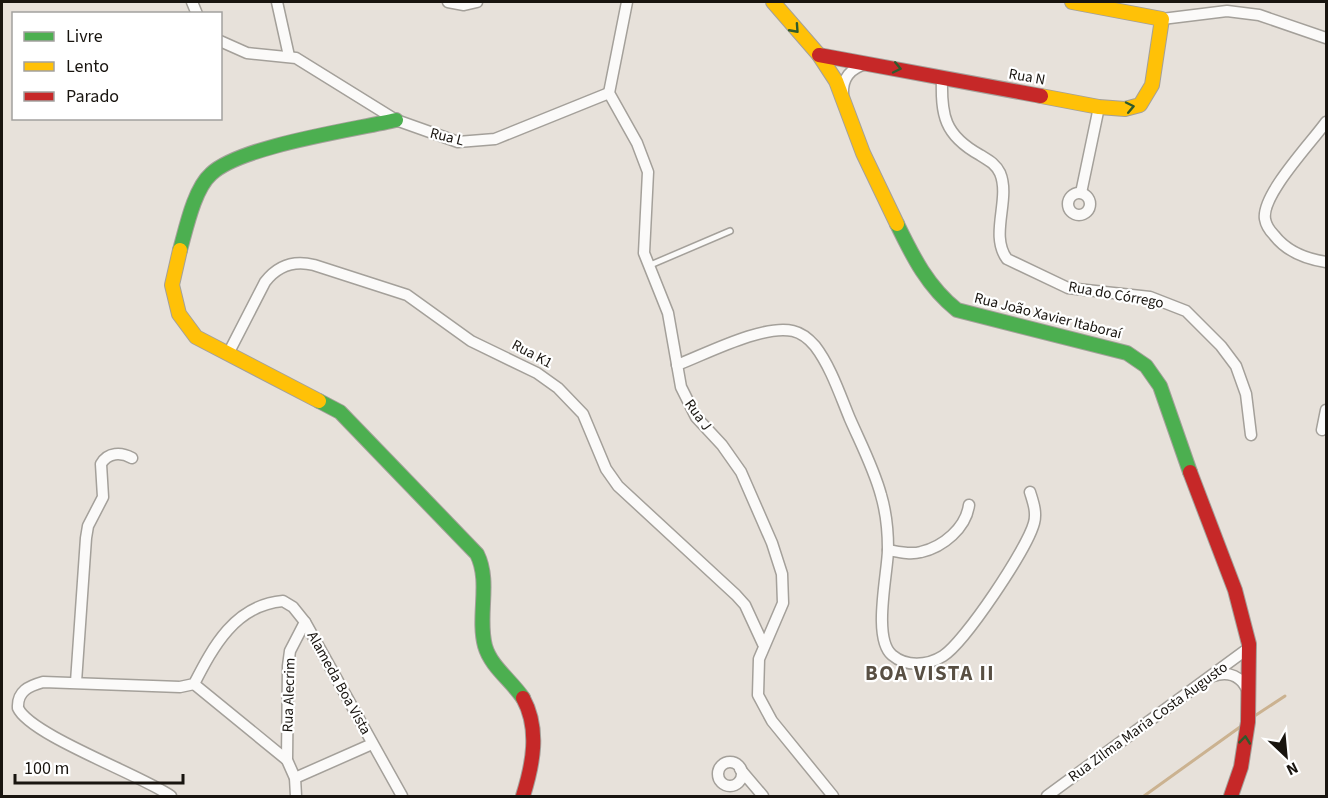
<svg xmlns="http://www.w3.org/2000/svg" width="1328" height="798" viewBox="0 0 1328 798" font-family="'Source Sans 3',sans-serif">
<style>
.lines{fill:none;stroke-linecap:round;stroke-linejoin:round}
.stream{stroke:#cbb290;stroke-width:3}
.lane-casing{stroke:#a4a09a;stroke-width:8}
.street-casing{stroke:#a4a09a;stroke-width:13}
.fast-casing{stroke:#a4a09a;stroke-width:16}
.slow-casing{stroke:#a4a09a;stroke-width:16}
.jam-casing{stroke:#a4a09a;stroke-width:16}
.lane{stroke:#fbfaf9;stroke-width:5}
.street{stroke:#fbfaf9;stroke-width:10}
.fast{stroke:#4caf50;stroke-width:14}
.slow{stroke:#ffc107;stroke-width:14}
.jam{stroke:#c62828;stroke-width:14}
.oneway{stroke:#2f5a2c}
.labels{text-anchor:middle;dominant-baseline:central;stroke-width:4.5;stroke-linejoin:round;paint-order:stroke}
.street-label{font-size:15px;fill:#18140f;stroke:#fff}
.district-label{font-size:21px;font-weight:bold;letter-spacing:1.5px;fill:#584f43;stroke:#fff}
</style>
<rect width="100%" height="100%" fill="#e7e1da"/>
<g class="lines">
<!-- stream -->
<g class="stream">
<polyline points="1253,717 1285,696"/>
<polyline points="1144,796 1240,727"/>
</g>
<defs>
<polyline id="lane" points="648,266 730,231"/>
<g id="street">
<polyline points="192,2 197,14"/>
<polyline points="277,2 289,56"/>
<polyline points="448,2 464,5 477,2"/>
<polyline points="627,2 609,93 637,143 648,172 644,253 668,313 681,387 696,417 722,445 741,472 772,543 782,574 783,603 759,659 758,695 772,721 833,796"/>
<polyline points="1162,19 1227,11 1259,15 1326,38"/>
<polyline points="220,41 247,53 296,58 396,120 458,142 495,139 609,93"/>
<path d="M942 78C941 115 944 135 980 155 988 160 995 163 1000 173 1011 199 989 235 1007 259L1068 288 1150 297 1186 311 1221 346 1236 366 1246 394 1251 435"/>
<path d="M843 94C842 78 851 68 866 64"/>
<path d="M1326 122C1312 142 1261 195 1265 219 1266 225 1270 231 1274 235 1287 252 1306 259 1326 262"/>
<circle cx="1079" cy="204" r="11"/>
<polyline points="1081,193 1099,107"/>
<path d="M228 354 265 282C278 265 294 260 314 265L407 295 471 341 537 373 558 388 583 414 606 469 618 486 736 595 745 605 763 644"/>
<path d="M677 365C706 354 763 324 793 331 802 333 809 339 815 346 831 367 840 395 850 419 861 444 874 469 881 495 886 512 888 530 888 549 888 572 872 638 892 655 906 667 927 666 943 656 965 642 1027 549 1034 523 1037 512 1033 502 1030 492"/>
<polyline points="1322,430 1326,410"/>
<path d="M888 550C899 552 910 555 921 552 943 547 966 528 969 505"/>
<polyline points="305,622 402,796"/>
<path d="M1213 676C1229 671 1242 676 1248 692"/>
<path d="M76 682 86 538 88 526 103 497 101 464C108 452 121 452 132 458"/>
<polyline points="194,684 287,760"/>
<circle cx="730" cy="774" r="12"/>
<polyline points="740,769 763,796"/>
<polyline points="295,778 372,744"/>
<path d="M171 796C141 775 30 735 18 708 17 691 29 686 43 682L180 687 194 684C213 647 235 605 283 601L293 607 305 622 290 651 288 666 287 760 295 778 296 796"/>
<polyline points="1047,796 1250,647"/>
</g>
<g id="fast">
<path d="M897 224C913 257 928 287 957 310L1127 353 1146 366 1160 386 1190 472"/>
<path d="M180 250C186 229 194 189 211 174 240 146 353 130 396 120"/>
<path d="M319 401 340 412 477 554C491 582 477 616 485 646 491 667 511 680 523 698"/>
</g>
<g id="slow">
<polyline points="773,2 819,55 836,81 863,153 897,224"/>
<polyline points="1041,96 1099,107 1125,109 1140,105 1152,85 1162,19 1072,2"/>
<polyline points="180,250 172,285 179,314 196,337 319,401"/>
</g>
<g id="jam">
<polyline points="819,55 1041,96"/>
<polyline points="1190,472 1235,590 1249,644 1248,722 1241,767 1231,796"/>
<path d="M523 698C540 729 533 764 523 796"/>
</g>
</defs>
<!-- lane casing -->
<use href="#lane" class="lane-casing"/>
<!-- street casing -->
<use href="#street" class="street-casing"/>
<!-- fast casing -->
<use href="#fast" class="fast-casing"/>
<!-- slow casing -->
<use href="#slow" class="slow-casing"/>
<!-- jam casing -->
<use href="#jam" class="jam-casing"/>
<!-- lane -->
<use href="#lane" class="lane"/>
<!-- street -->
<use href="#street" class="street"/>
<!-- fast -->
<use href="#fast" class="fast"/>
<!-- slow -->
<use href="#slow" class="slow"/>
<!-- jam -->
<use href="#jam" class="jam"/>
</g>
<!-- one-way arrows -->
<defs><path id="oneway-chevron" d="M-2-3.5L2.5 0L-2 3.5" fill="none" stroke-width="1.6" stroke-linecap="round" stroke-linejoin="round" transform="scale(1.5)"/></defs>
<g class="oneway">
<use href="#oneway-chevron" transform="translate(795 29) rotate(48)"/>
<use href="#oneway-chevron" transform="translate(897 68) rotate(12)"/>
<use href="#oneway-chevron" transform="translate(1130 107) rotate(-12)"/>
<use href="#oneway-chevron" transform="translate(1245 740) rotate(-84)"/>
</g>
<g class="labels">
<!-- street labels -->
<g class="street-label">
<text transform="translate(1027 77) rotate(10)">Rua N</text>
<text transform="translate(447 137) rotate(14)">Rua L</text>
<text transform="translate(1116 295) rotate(10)">Rua do Córrego</text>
<text transform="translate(1048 316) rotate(14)">Rua João Xavier Itaboraí</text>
<text transform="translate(532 354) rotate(28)">Rua K1</text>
<text transform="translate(698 415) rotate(54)">Rua J</text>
<text transform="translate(339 683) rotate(61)">Alameda Boa Vista</text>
<text transform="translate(289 695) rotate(-88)">Rua Alecrim</text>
<text transform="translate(1148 722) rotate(-36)">Rua Zilma Maria Costa Augusto</text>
</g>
<!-- district labels -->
<g class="district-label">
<text x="930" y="673">BOA VISTA II</text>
</g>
</g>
<!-- border -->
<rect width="1328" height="798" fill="none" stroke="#18140f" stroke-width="6"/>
<!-- legend -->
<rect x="12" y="12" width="210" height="108" fill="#ffffff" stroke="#a3a19f" stroke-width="1.5"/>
<rect x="24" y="32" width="30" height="9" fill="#4caf50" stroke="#a3a19f" stroke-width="1.5"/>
<text x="66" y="42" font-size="18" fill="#18140f">Livre</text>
<rect x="24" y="62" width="30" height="9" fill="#ffc107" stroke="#a3a19f" stroke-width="1.5"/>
<text x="66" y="72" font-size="18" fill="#18140f">Lento</text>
<rect x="24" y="92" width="30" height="9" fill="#c62828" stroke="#a3a19f" stroke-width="1.5"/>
<text x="66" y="102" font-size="18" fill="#18140f">Parado</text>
<!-- north arrow -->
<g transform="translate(1286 756) rotate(154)" stroke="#ffffff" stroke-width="4.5" paint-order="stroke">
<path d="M0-4.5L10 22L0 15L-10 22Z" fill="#18140f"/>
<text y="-9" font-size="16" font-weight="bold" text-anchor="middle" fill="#18140f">N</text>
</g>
<!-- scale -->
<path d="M15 774v9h168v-9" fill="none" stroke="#18140f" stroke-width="3"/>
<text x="24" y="774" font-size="18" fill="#18140f" stroke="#ffffff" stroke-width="4.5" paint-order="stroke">100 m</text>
</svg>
